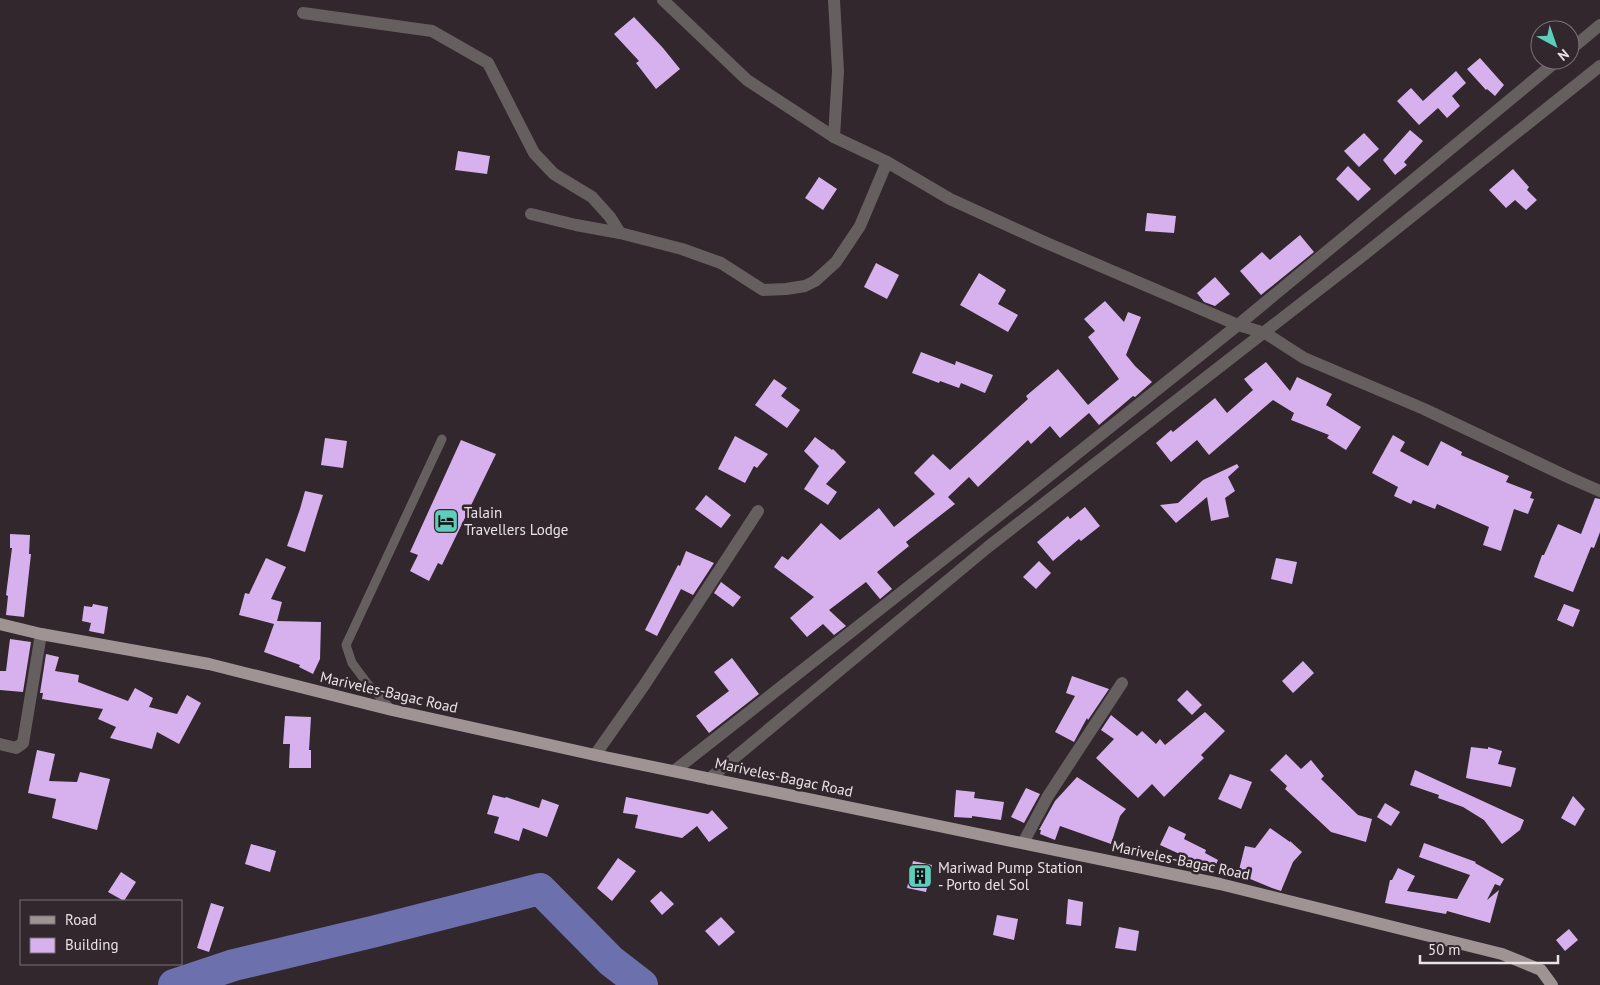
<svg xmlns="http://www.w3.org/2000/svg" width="1600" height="985" viewBox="0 0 1600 985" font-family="'PT Sans',sans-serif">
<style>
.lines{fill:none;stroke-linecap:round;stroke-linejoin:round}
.river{stroke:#6c70ac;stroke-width:32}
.building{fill:#d7b1ed}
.service{stroke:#655f5f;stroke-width:9}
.minor{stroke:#655f5f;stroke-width:12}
.primary{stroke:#9f9393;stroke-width:12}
.labels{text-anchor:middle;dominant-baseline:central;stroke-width:5;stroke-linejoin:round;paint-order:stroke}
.poi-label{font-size:15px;fill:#e9e3e6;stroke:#31272c;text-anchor:start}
.street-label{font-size:15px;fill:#e9e3e6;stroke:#31272c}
</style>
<rect width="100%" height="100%" fill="#31272c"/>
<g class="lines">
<!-- river -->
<polyline class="river" points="174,985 234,965 376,931 540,889 611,961 642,985"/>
</g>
<!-- building -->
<g class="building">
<polygon points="634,17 663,48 680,69 656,89 636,63 639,61 614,34"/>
<polygon points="1480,58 1504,85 1495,96 1487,89 1486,90 1467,69"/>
<polygon points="1456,71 1466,83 1452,96 1460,106 1447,118 1438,108 1419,125 1397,101 1411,88 1423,101"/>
<polygon points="1410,130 1423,141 1404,162 1407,165 1395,175 1383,160"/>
<polygon points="1364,133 1379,149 1359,167 1344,151"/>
<polygon points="458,151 490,156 487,174 455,170"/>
<polygon points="1348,166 1371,189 1358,201 1336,179"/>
<polygon points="1513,169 1529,187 1527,190 1537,200 1526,210 1515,200 1506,208 1489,190"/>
<polygon points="819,177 837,189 823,210 805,198"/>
<polygon points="1147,213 1176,216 1174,233 1145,231"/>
<polygon points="1300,235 1314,252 1261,295 1240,271 1262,252 1270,260"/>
<polygon points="876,263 899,275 887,299 864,287"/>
<polygon points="979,273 1006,290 998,304 1018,315 1008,332 960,305"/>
<polygon points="1215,277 1230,294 1215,306 1204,302 1197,293"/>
<polygon points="1105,301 1124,322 1128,312 1141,317 1126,355 1135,366 1152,382 1135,397 1133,396 1099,425 1089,413 1060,438 1050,426 1031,444 1028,440 978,487 969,477 948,497 955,504 906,542 909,546 877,572 892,589 880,599 866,582 829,610 846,626 834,635 823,624 807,637 790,618 814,597 774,567 782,556 788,560 821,523 840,540 879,508 894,527 935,494 914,473 933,454 950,470 1028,399 1026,396 1058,369 1088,405 1119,379 1088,337 1095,331 1084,319"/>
<polygon points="921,352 955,365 956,361 993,375 985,393 961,383 959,388 940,381 939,383 912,373"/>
<polygon points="1266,362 1290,391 1297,377 1332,394 1326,405 1361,427 1346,450 1327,438 1329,435 1291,420 1294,413 1273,400 1209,455 1197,440 1171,462 1156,443 1171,430 1173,432 1215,398 1227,413 1253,390 1244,379"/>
<polygon points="774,379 787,388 781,396 800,410 787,428 755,405"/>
<polygon points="1393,435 1405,442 1400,451 1428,466 1441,441 1462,452 1461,455 1509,476 1506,482 1532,492 1530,498 1534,499 1528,514 1514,509 1501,551 1483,545 1489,527 1437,504 1435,509 1413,500 1411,504 1394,496 1398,487 1372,473"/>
<polygon points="735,436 768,454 757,468 754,466 745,483 718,469"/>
<polygon points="815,437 832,450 833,449 846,462 826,484 837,492 828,505 804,489 819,466 804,451"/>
<polygon points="325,438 347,441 343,468 321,465"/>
<polygon points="461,440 496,454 442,565 438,563 429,581 410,571 418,555 410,552"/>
<polygon points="1237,464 1239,467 1228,477 1235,491 1225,498 1229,517 1211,521 1207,497 1176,523 1160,505 1178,503 1203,480"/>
<polygon points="305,491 323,495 305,552 287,546 300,509"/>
<polygon points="706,495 731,515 721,528 695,509"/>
<polygon points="1595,498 1600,499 1600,532 1594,548 1591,547 1573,592 1534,577 1542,555 1544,555 1558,524 1581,534"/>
<polygon points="1085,507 1100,526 1081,541 1079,539 1053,561 1037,542 1068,516 1070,519"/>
<polygon points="10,534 30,535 29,554 31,554 24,617 6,615 8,596 6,595 12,548 10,548"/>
<polygon points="686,551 714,563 693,595 681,589 657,636 645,630 678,565 680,566"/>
<polygon points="266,558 286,567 271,599 282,602 277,621 321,622 320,659 313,674 299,667 300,665 264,652 274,624 239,615 245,593 249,594"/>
<polygon points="1276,558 1297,562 1292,584 1271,579"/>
<polygon points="1039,561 1051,573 1036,589 1023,577"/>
<polygon points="721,582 741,597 733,607 714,593"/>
<polygon points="93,604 108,607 104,634 89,631 91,623 82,621 84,606 92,607"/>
<polygon points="1564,604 1580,610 1573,627 1557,620"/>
<polygon points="10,639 31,642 23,692 0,690 0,671 6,671"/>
<polygon points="46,654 59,657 55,671 79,675 78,682 128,701 135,688 153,698 149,707 177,714 187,695 201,703 179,744 157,732 152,749 110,738 116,727 98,719 103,709 42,699 43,693 40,693"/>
<polygon points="732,658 759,694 709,733 696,716 729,691 714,672"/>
<polygon points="1303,661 1314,673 1293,693 1282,681"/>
<polygon points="1072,676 1109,689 1088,720 1087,718 1074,742 1055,732 1075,696 1066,693"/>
<polygon points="1187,690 1202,705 1192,715 1177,700"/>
<polygon points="1205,712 1225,731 1201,755 1204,758 1164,797 1152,784 1138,798 1096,758 1114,739 1101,730 1111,715 1137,736 1142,731 1156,744 1160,739 1165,745"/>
<polygon points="285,716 311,717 309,750 311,750 311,768 289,768 290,744 283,744"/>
<polygon points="1471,747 1488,749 1488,747 1502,751 1498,764 1516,768 1511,787 1466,778"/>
<polygon points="37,750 55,754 49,781 77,782 80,772 110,779 97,830 52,818 56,799 28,793"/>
<polygon points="1286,754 1301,769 1311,760 1324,776 1321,779 1358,815 1372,819 1366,842 1331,832 1285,789 1287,786 1270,770"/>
<polygon points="1415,770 1524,820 1520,830 1502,844 1484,820 1463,807 1438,798 1439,795 1410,785"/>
<polygon points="1230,774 1252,782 1241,809 1218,799"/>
<polygon points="1077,777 1126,809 1120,816 1111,844 1060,826 1055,840 1040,834 1041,830 1039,830 1055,801"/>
<polygon points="1026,788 1040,794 1024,823 1011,817"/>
<polygon points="956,790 975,792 974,798 1004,802 1001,820 972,816 972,818 954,817"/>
<polygon points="493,795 505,798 506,797 539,808 542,799 559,805 547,837 523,828 519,841 494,833 499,817 487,814"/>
<polygon points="1573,796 1585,809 1575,826 1561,818"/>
<polygon points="626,797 708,814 712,810 728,828 709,842 697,826 682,838 635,828 638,815 623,813"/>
<polygon points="1385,803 1400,812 1391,826 1377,817"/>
<polygon points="1169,826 1186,834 1184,839 1206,850 1205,853 1218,860 1212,874 1182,861 1184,856 1160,845"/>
<polygon points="1270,828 1290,842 1290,841 1302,852 1293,862 1281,891 1272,888 1238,874 1245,846 1255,848"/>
<polygon points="1424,843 1476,862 1475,863 1504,879 1500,886 1495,884 1487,900 1499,890 1490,923 1447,911 1446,914 1385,903 1390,880 1392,880 1398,868 1415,876 1407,891 1457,899 1470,875 1419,857"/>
<polygon points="251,844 276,851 270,872 245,864"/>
<polygon points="618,858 636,871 612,901 597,888"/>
<polygon points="913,861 932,865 926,892 907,888"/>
<polygon points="121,872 136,882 124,901 108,892"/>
<polygon points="661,891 674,904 662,915 650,901"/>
<polygon points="1068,899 1083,902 1081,926 1066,924"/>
<polygon points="211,903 224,907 209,952 197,948"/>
<polygon points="997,915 1018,919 1014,940 993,935"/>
<polygon points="721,917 735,932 719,946 705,931"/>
<polygon points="1119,927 1139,931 1136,951 1115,948"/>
<polygon points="1569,929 1578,940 1565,951 1556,940"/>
</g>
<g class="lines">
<!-- service -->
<polyline class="service" points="391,709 367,683 352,663 346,645 442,439"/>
<!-- minor -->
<g class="minor">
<polyline points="663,0 747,80 834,137 887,162 950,199 1042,241 1238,325 1265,333 1304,358 1424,409 1570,478 1600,491"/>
<polyline points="834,0 838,71 834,137"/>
<polyline points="303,13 432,31 488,63 534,153 554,174 592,197 610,217 620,233"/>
<polyline points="1570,50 1600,25"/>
<polyline points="531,214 576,225 620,233 682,249 721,263 763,290 786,289 805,286 815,281 836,262 860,226 887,162"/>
<polyline points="0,744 16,748 23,743 41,634"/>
<polyline points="595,755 645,684 758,511"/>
<polyline points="674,771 1024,496 1238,325 1558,60"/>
<polyline points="709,779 988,547 1361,257 1600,66"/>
<polyline points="1023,843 1048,796 1122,683"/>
</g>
<!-- primary -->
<polyline class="primary" points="0,624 41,634 209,664 392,710 595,755 1220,884 1502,954 1541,970 1552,985"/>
</g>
<!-- icons -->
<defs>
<symbol id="hotel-square" viewBox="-11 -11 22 22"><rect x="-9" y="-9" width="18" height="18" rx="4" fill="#5ccebb" stroke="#31272c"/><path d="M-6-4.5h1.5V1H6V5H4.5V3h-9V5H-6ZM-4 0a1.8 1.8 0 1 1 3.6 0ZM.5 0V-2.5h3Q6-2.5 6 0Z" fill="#111"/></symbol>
<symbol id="building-square" viewBox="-11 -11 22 22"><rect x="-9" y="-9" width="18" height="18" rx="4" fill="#5ccebb" stroke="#31272c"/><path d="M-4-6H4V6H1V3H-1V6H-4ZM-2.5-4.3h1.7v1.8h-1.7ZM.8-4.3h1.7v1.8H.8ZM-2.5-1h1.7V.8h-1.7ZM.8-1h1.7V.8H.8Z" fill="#111"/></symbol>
</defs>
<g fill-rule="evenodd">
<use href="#hotel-square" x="432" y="507" width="28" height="28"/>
<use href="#building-square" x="906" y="862" width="28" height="28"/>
</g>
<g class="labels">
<!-- poi labels -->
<g class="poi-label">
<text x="464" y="512">Talain<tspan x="464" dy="17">Travellers Lodge</tspan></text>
<text x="938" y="867">Mariwad Pump Station<tspan x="938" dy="17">- Porto del Sol</tspan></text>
</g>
<!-- street labels -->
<g class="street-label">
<text transform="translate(389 692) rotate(13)">Mariveles-Bagac Road</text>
<text transform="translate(784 777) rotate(12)">Mariveles-Bagac Road</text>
<text transform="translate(1181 860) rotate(12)">Mariveles-Bagac Road</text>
</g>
</g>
<!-- legend -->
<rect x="20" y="900" width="162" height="65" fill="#31272c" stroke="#7b7276"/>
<rect x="30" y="916" width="25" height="8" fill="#9f9393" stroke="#7b7276"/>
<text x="65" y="925" font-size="15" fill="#e9e3e6">Road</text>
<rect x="30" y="938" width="25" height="15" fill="#d7b1ed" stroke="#7b7276"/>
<text x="65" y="950" font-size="15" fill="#e9e3e6">Building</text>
<!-- north arrow -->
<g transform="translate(1555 45) rotate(140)"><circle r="24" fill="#31272c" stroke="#7b7276"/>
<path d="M0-4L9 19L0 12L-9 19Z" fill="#5ccebb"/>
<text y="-8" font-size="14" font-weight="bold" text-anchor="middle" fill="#e9e3e6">N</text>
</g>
<!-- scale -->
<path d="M1420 955v8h138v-8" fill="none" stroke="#e9e3e6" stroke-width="2.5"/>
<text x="1428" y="955" font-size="15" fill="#e9e3e6" stroke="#31272c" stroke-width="4" paint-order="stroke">50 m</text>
</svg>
